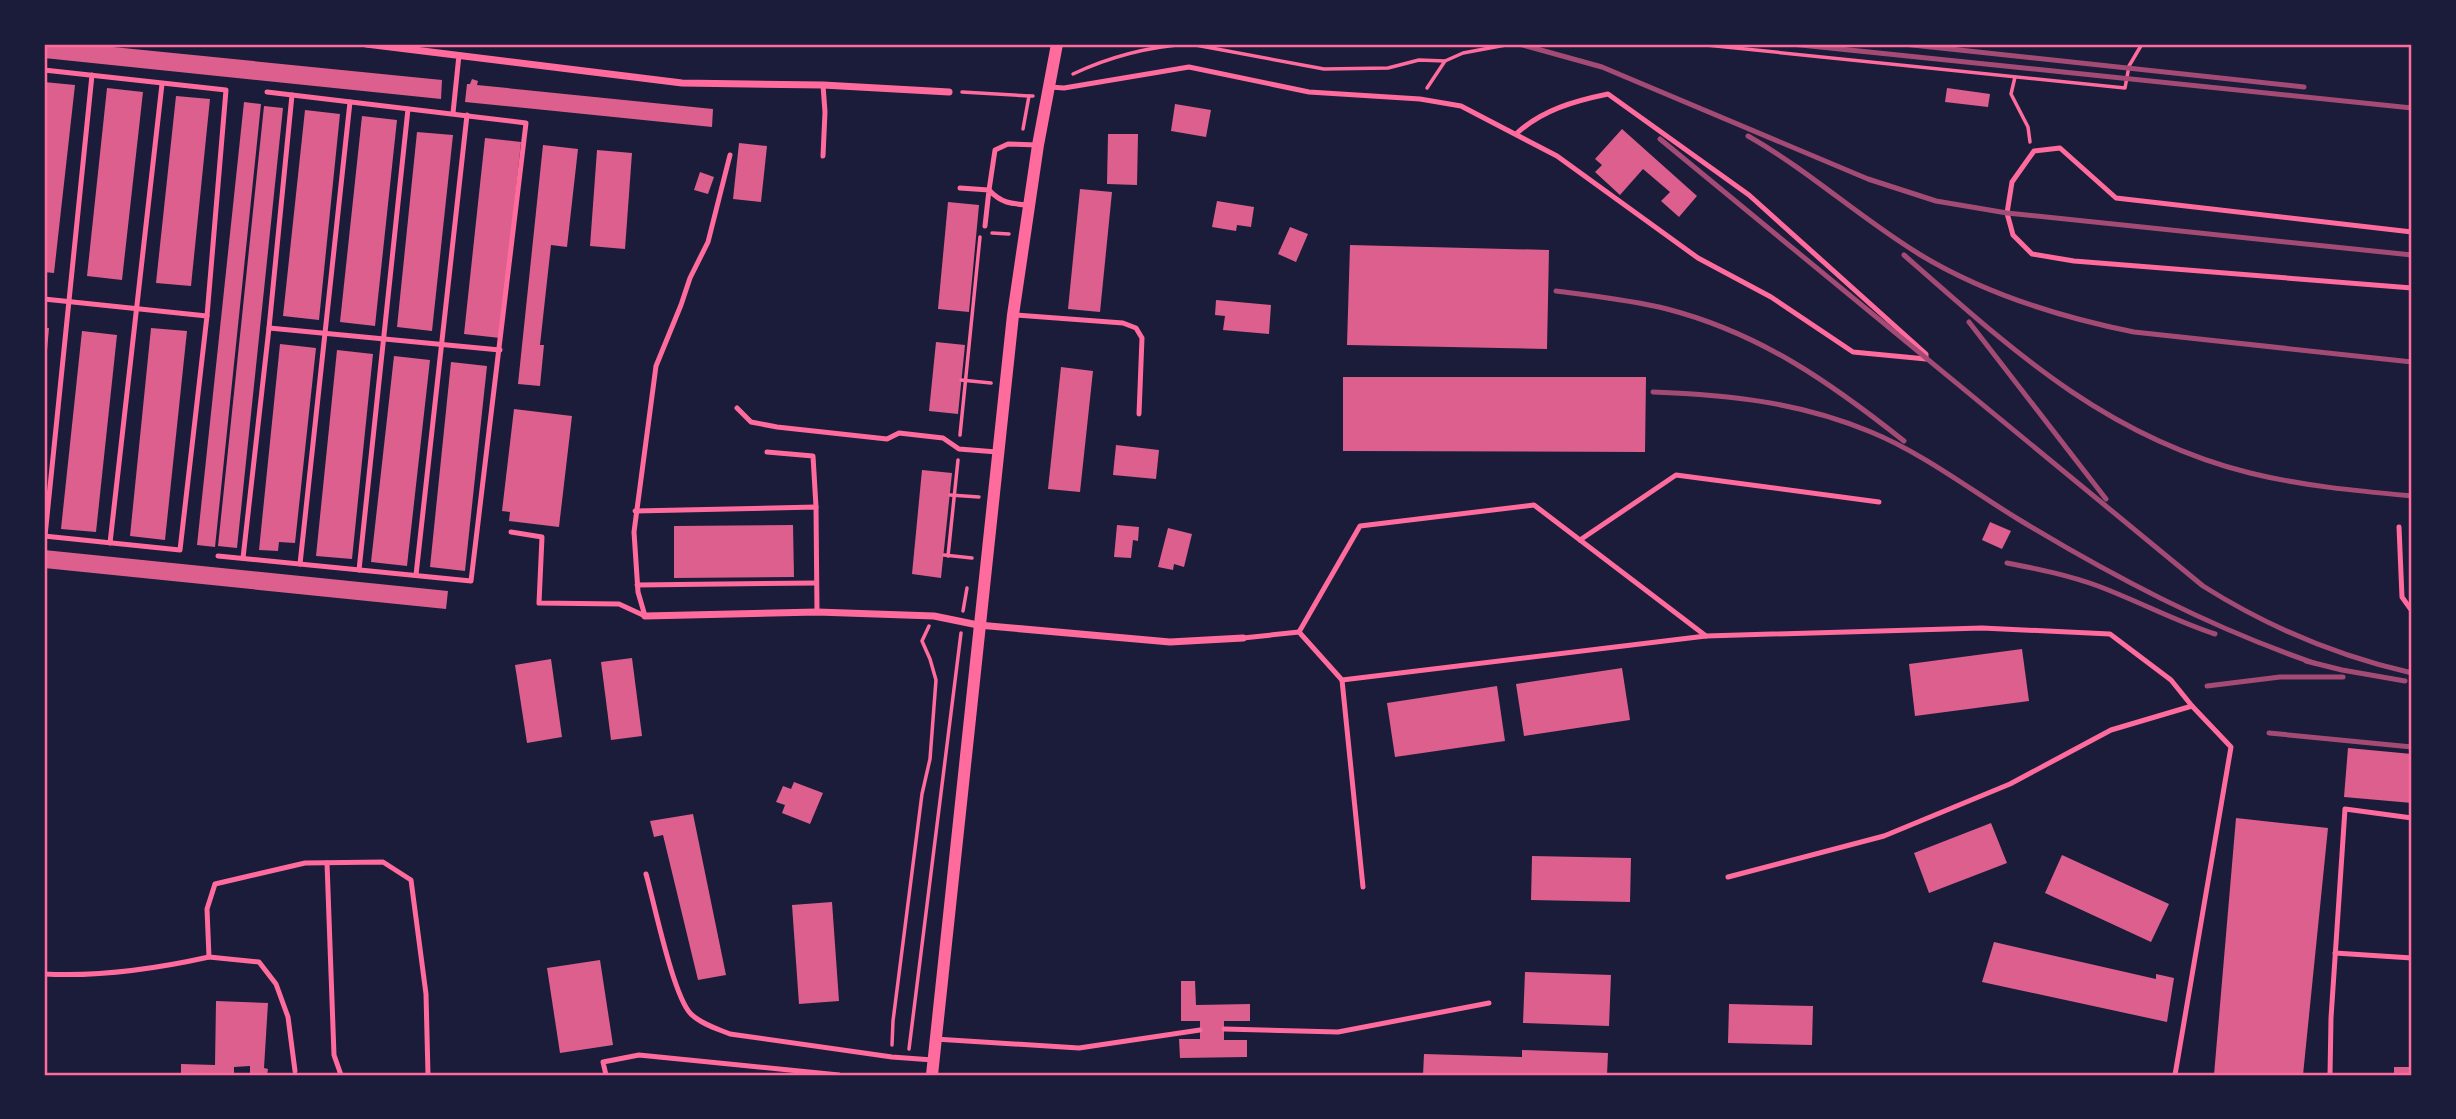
<svg xmlns="http://www.w3.org/2000/svg" width="2456" height="1119" viewBox="0 0 2456 1119" font-family="Lato,sans-serif">
<style>
.building{fill:#dd5f8e}
.lines{fill:none;stroke-linecap:round;stroke-linejoin:round}
.path{stroke:#ff6b9d;stroke-width:3.5}
.service{stroke:#ff6b9d;stroke-width:5}
.minor{stroke:#ff6b9d;stroke-width:7}
.tertiary{stroke:#ff6b9d;stroke-width:12}
.rail{stroke:#a44b75;stroke-width:5}
.neatline{fill:none;stroke:#ff6b9d;stroke-width:2.5}
</style>
<rect width="100%" height="100%" fill="#1b1b3a"/>
<!-- building -->
<g class="building">
<polygon points="44,44 83,44 442,80 441,99 44,58"/>
<polygon points="472,79 478,81 477,85 713,109 712,127 465,102 467,84 470,84"/>
<polygon points="44,82 75,85 54,273 44,272"/>
<polygon points="107,88 143,92 122,280 87,276"/>
<polygon points="1947,88 1990,94 1988,107 1945,102"/>
<polygon points="176,96 210,99 191,286 156,283"/>
<polygon points="244,102 261,104 215,547 197,545"/>
<polygon points="1175,104 1211,110 1206,137 1171,131"/>
<polygon points="264,106 283,108 237,548 218,546"/>
<polygon points="305,110 340,114 319,320 283,316"/>
<polygon points="362,116 397,120 375,326 340,322"/>
<polygon points="1622,129 1697,196 1679,217 1661,201 1670,192 1643,169 1620,195 1595,172 1602,165 1595,159"/>
<polygon points="417,132 453,135 432,331 397,327"/>
<polygon points="1108,134 1138,134 1137,185 1107,184"/>
<polygon points="485,138 521,142 500,338 464,334"/>
<polygon points="739,143 767,146 761,202 733,199"/>
<polygon points="543,145 578,149 567,247 551,245 540,345 544,345 540,386 518,384"/>
<polygon points="597,150 632,153 625,249 590,246"/>
<polygon points="700,172 714,177 708,194 694,190"/>
<polygon points="1080,189 1112,192 1100,312 1068,309"/>
<polygon points="1217,201 1254,207 1251,227 1237,225 1236,231 1212,227"/>
<polygon points="948,202 979,205 969,312 938,309"/>
<polygon points="1290,227 1308,234 1296,262 1278,254"/>
<polygon points="1350,245 1549,250 1547,349 1347,345"/>
<polygon points="1216,300 1271,305 1269,334 1223,330 1225,316 1215,315"/>
<polygon points="44,328 49,328 46,362 44,362"/>
<polygon points="151,328 187,331 165,540 130,536"/>
<polygon points="82,331 117,335 96,532 61,529"/>
<polygon points="936,342 965,345 958,414 929,411"/>
<polygon points="280,344 316,348 295,543 279,542 278,551 259,550"/>
<polygon points="337,350 373,354 352,559 316,556"/>
<polygon points="394,356 430,360 407,566 371,562"/>
<polygon points="451,362 487,366 465,571 430,567"/>
<polygon points="1061,367 1093,371 1080,492 1048,489"/>
<polygon points="1343,377 1646,377 1645,452 1343,451"/>
<polygon points="514,409 572,416 559,527 509,521 510,512 502,511"/>
<polygon points="1116,445 1159,450 1156,479 1113,475"/>
<polygon points="922,470 952,473 941,578 912,574"/>
<polygon points="1990,522 2011,531 2002,549 1982,540"/>
<polygon points="793,525 794,577 674,578 674,526"/>
<polygon points="1117,525 1139,527 1138,541 1133,540 1131,558 1114,557"/>
<polygon points="1168,528 1192,534 1184,567 1174,564 1173,570 1158,567"/>
<polygon points="44,550 448,591 446,609 44,568"/>
<polygon points="2022,649 2029,701 1915,716 1909,664"/>
<polygon points="632,658 642,736 611,740 601,662"/>
<polygon points="551,659 562,737 527,743 515,665"/>
<polygon points="1622,668 1630,720 1524,736 1516,684"/>
<polygon points="1497,686 1505,741 1395,757 1387,703"/>
<polygon points="2348,748 2412,754 2412,803 2344,797"/>
<polygon points="794,782 823,793 810,824 782,813 785,805 776,802 783,786 791,789"/>
<polygon points="693,814 726,975 698,980 663,835 654,837 650,821"/>
<polygon points="2236,818 2328,828 2303,1075 2214,1075"/>
<polygon points="1991,823 2007,863 1929,893 1914,853"/>
<polygon points="2062,855 2169,904 2151,942 2045,893"/>
<polygon points="1532,856 1631,858 1630,902 1531,900"/>
<polygon points="832,902 839,1001 799,1004 792,905"/>
<polygon points="1994,942 2156,979 2156,974 2174,978 2167,1022 1982,982"/>
<polygon points="600,960 613,1045 560,1053 547,968"/>
<polygon points="1525,972 1611,975 1609,1026 1523,1023"/>
<polygon points="1181,981 1195,981 1196,1005 1250,1004 1250,1021 1224,1021 1224,1040 1247,1040 1247,1057 1180,1058 1179,1039 1200,1039 1200,1021 1181,1021"/>
<polygon points="216,1001 268,1003 264,1068 268,1069 267,1075 250,1075 250,1066 234,1067 234,1075 181,1073 181,1064 215,1065"/>
<polygon points="1729,1004 1813,1006 1812,1045 1728,1043"/>
<polygon points="1522,1050 1608,1053 1607,1075 1423,1075 1424,1054 1522,1057"/>
<rect x="2394" y="1067" width="18" height="8"/>
</g>
<g class="lines">
<!-- path -->
<g class="path">
<polyline points="1190,44 1324,69 1388,68 1419,60 1445,61"/>
<polyline points="1696,44 2125,88 2129,66 2142,44"/>
<path d="M1073 74C1111 56 1146 47 1188 44"/>
<polyline points="2015,77 2011,94 2028,127 2030,142"/>
<polyline points="1427,88 1445,61 1463,53 1511,44"/>
<polyline points="962,92 1029,96"/>
<polyline points="1023,129 1029,96 1033,96"/>
<polyline points="992,233 1009,234"/>
<polyline points="961,380 991,383"/>
<polyline points="960,435 980,237"/>
<polyline points="950,495 979,497"/>
<polyline points="944,555 972,558"/>
<polyline points="948,556 958,460"/>
<polyline points="963,611 967,588"/>
<polyline points="892,1045 893,1021 922,794 930,759 936,680 930,659 922,641 929,626"/>
<polyline points="909,1049 961,633"/>
</g>
<!-- service -->
<g class="service">
<polyline points="44,70 226,90 207,316 180,550 44,536"/>
<polyline points="823,85 825,112 823,156"/>
<path d="M1050 87 1064 88 1189 67 1309 92 1420 99 1461 106 1557 156 1698 258 1771 297 1853 352 1926 359V354L1749 195 1608 94C1574 101 1542 110 1516 134"/>
<polyline points="453,113 459,55"/>
<polyline points="960,188 989,190 985,226"/>
<path d="M1029 205C1011 204 1001 203 989 190L995 150 1008 144 1038 145"/>
<polyline points="2412,232 2116,198 2060,148 2034,151 2012,182 2007,213 2013,235 2032,254 2074,261 2412,288"/>
<polyline points="44,299 207,316"/>
<polyline points="1015,315 1123,323 1136,328 1142,338 1139,414"/>
<polyline points="269,328 500,350"/>
<polyline points="737,408 751,422 777,427 887,439 899,433 943,438 959,449 997,452"/>
<polyline points="767,452 813,456 816,507"/>
<polyline points="635,511 816,507 817,612"/>
<polyline points="2399,527 2402,597 2412,611"/>
<polyline points="511,532 542,537 539,603 619,604 645,616"/>
<polyline points="45,536 92,75"/>
<polyline points="1580,540 1676,475 1879,502"/>
<polyline points="110,543 162,84"/>
<polyline points="218,556 471,581 526,123 267,92"/>
<polyline points="243,558 269,328 292,95"/>
<polyline points="300,564 350,102"/>
<polyline points="359,570 408,109"/>
<polyline points="416,575 467,115"/>
<polyline points="637,585 816,583"/>
<polyline points="645,616 638,592 634,532 656,366 681,305 690,278 708,242 730,155"/>
<polyline points="1299,632 1360,526 1534,505 1706,636"/>
<polyline points="1243,638 1299,632 1342,680 1706,636 1982,628 2110,634 2171,680 2192,706"/>
<polyline points="1342,680 1363,887"/>
<polyline points="327,863 334,1055 341,1075"/>
<path d="M646 874C654 902 673 996 691 1014 701 1024 718 1029 730 1034L892 1057 933 1060"/>
<polyline points="1728,877 1884,836 2010,784 2111,730 2192,706 2231,747 2175,1075"/>
<polyline points="2335,953 2412,958"/>
<path d="M44 974C100 977 155 969 209 957"/>
<polyline points="1224,1029 1338,1032 1489,1003"/>
<polyline points="935,1039 1079,1048 1200,1030"/>
<polyline points="295,1071 288,1017 276,984 259,962 209,957 207,909 215,884 305,863 383,862 411,880 426,994 428,1075"/>
<polyline points="606,1075 603,1062 639,1055 839,1075"/>
<polyline points="2330,1075 2331,1018 2345,809 2412,818"/>
</g>
<!-- minor -->
<g class="minor">
<polyline points="366,44 682,83 823,85 949,92"/>
<polyline points="645,616 817,612 934,616 978,625 1170,642 1243,638"/>
</g>
<!-- tertiary -->
<polyline class="tertiary" points="932,1075 1013,315 1038,145 1057,44"/>
<!-- rail -->
<g class="rail">
<polyline points="1519,44 1602,67 1868,179 1936,201 2007,213 2412,255"/>
<polyline points="1791,44 2412,108"/>
<polyline points="1903,44 2304,87"/>
<path d="M1748 136C1808 170 1860 218 1919 254 1985 294 2059 317 2134 332L2412 362"/>
<path d="M1660 139 2203 586C2268 627 2337 656 2412 673"/>
<path d="M1904 255C2012 350 2106 437 2250 473 2303 486 2358 491 2412 496"/>
<path d="M1556 291C1593 296 1631 300 1667 309 1760 333 1831 383 1904 441"/>
<polyline points="1969,322 2106,499"/>
<path d="M1653 392C1730 395 1799 402 1871 432 1924 454 1969 489 2018 519 2112 576 2209 627 2314 663"/>
<path d="M2007 563C2038 569 2068 575 2098 586 2138 601 2175 621 2215 634"/>
<polyline points="2306,661 2342,670 2405,681"/>
<polyline points="2207,686 2280,677 2343,677"/>
<polyline points="2269,733 2412,747"/>
</g>
</g>
<!-- border -->
<rect width="2456" height="1119" fill="none" stroke="#1b1b3a" stroke-width="91"/>
<rect x="46" y="46" width="2364" height="1028" class="neatline"/>
</svg>
